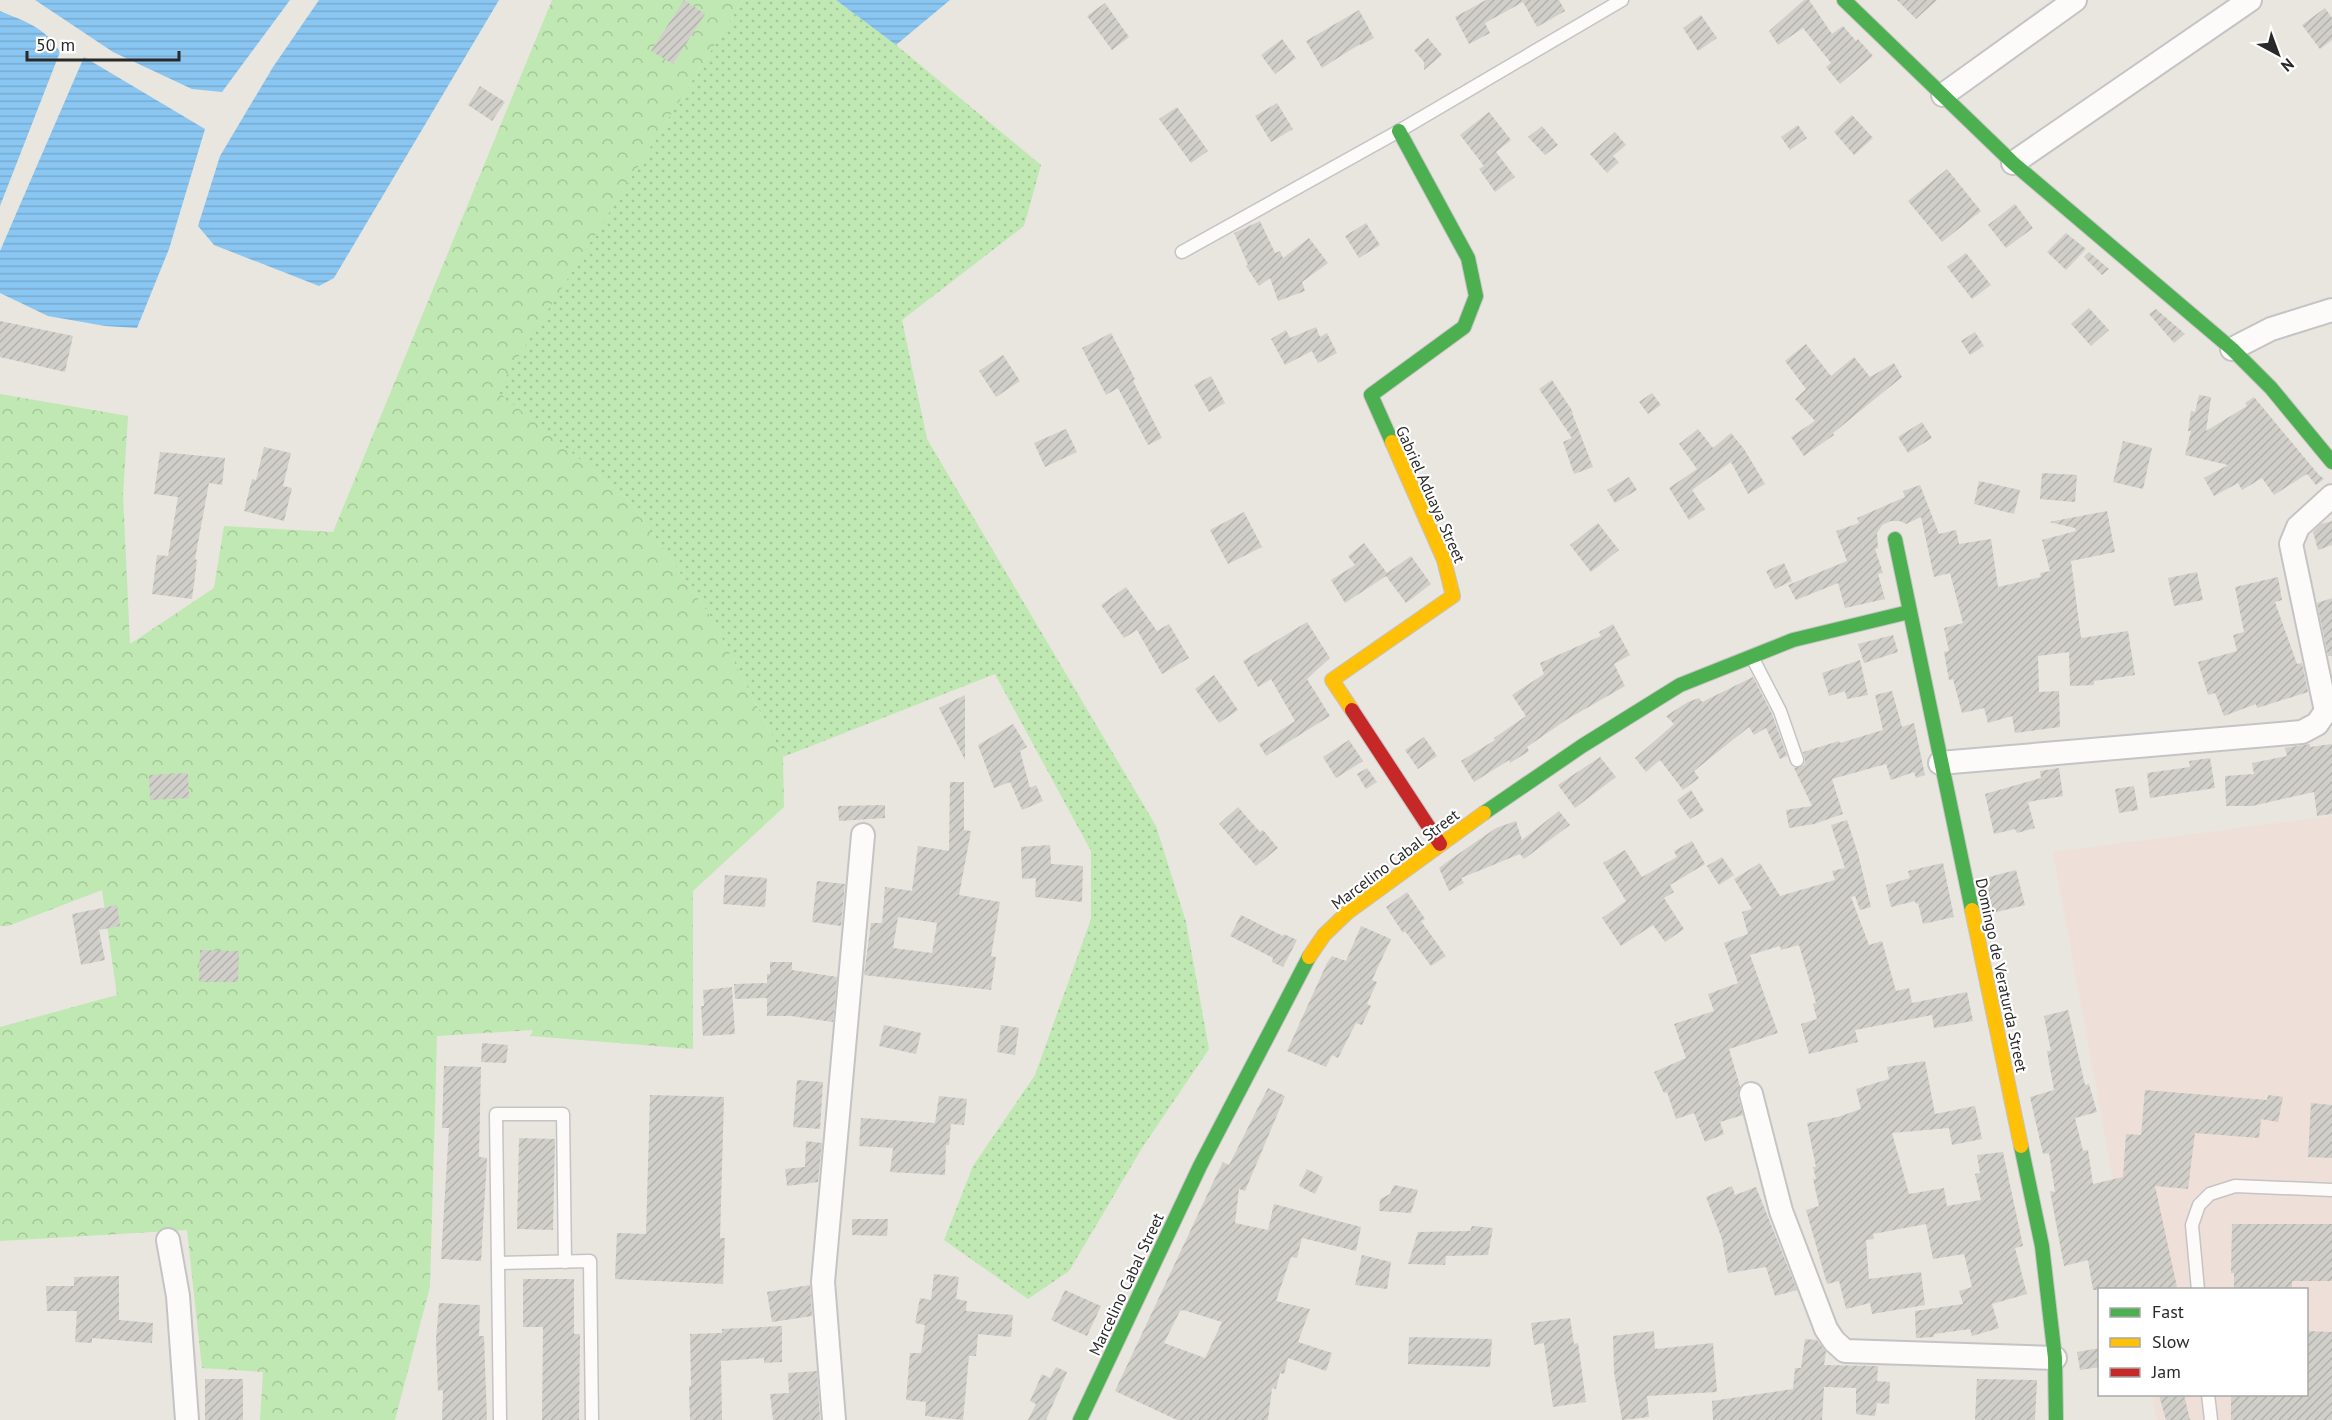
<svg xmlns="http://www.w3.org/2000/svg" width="2332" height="1420" viewBox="0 0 2332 1420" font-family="'PT Sans',sans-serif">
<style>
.medical{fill:#efdfd9}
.grass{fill:url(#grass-dots)}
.forest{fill:url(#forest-crowns)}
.water{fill:url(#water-rules)}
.building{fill:url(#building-hatch);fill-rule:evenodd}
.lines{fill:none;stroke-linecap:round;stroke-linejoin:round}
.lane-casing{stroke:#c5c4c4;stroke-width:15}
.street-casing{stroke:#c5c4c4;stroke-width:26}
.fast-casing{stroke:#c5c4c4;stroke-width:16}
.slow-casing{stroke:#c5c4c4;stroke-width:16}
.jam-casing{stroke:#c5c4c4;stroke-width:16}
.lane{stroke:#fcfbfa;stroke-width:12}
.street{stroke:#fcfbfa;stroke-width:22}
.fast{stroke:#4caf50;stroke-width:14}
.slow{stroke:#ffc107;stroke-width:14}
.jam{stroke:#c62828;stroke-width:14}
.labels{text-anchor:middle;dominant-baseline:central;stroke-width:4.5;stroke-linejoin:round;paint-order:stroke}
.street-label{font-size:16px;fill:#292929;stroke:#fff}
</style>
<defs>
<pattern id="grass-dots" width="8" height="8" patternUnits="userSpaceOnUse" patternTransform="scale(1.5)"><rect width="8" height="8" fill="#c0e8b3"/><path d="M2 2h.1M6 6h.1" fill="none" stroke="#a5c79a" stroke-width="1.8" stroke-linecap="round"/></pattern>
<pattern id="forest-crowns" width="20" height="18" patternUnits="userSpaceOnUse" patternTransform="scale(1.5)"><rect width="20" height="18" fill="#c0e8b3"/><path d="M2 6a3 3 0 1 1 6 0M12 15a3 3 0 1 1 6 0" fill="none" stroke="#a5c79a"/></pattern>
<pattern id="water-rules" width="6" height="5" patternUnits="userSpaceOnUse" patternTransform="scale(1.5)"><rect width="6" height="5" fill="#8ac6f2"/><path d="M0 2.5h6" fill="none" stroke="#77aad0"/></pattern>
<pattern id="building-hatch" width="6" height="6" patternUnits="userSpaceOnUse" patternTransform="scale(1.5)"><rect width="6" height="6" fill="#d1cfc9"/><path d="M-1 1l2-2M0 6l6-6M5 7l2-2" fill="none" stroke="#b3b2ad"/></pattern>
</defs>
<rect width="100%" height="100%" fill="#e8e6de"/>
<!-- medical -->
<polygon class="medical" points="2332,816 2332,1420 2157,1420 2152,1395 2306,1394 2306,1290 2133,1289 2053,852"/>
<!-- grass -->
<polygon class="grass" points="743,0 836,0 896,45 1041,165 1024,226 902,320 927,439 1156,826 1186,922 1209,1049 1142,1148 1069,1271 1028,1299 944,1240 973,1166 1035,1075 1091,919 1091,851 995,674 783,757 711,617 628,499 496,391"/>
<!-- forest -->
<polygon class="forest" points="552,0 743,0 497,391 628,499 711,617 783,757 784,807 693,891 693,1049 530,1036 533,1030 437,1036 430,1287 395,1420 260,1420 263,1372 202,1368 187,1230 0,1241 0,1027 117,995 102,890 8,926 0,926 0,394 128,416 123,495 130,644 214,588 224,526 333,532"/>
<!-- water -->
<g class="water">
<polygon points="35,0 290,0 222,92 192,89 113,52"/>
<polygon points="319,0 499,0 334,278 319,286 214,245 198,226 220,156 273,67"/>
<polygon points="836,0 950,0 896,45"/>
<path d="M0 11C26 22 45 27 60 52L0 206Z"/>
<polygon points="84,57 205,129 169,249 137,328 105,326 48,316 0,293 0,251"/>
</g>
<!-- building -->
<g class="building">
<polygon points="684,0 705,14 673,64 651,51"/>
<polygon points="1486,0 1559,0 1565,11 1537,27 1523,2 1485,23 1490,33 1469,44 1455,17"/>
<polygon points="1804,0 1809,0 1832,34 1843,26 1856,41 1858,39 1873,56 1840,84 1826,67 1831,63 1803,28 1778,45 1769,31"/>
<polygon points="1897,0 1937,0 1916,19"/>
<polygon points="1105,3 1129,37 1112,50 1087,16"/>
<polygon points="2325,8 2332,18 2332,40 2320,49 2302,25"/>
<polygon points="1359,10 1374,38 1361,45 1360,44 1322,68 1306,41"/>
<polygon points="1701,15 1717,38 1698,51 1683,28"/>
<polygon points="1428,38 1442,55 1424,70 1424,62 1414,50"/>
<polygon points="1282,39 1296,58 1275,74 1261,55"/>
<polygon points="480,86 505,102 492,121 468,105"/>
<polygon points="1277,103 1293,129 1271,142 1255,116"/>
<polygon points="1177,107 1208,151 1191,163 1159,119"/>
<polygon points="1489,112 1511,140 1496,152 1515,177 1495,192 1479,169 1484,166 1460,135"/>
<polygon points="1852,115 1873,138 1854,155 1834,132"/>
<polygon points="1798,125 1807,138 1790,150 1781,137"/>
<polygon points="1542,126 1558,145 1545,155 1528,137"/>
<polygon points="1615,132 1626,145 1613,156 1619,162 1607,173 1590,154"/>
<polygon points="1947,169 1981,211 1942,242 1908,201"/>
<polygon points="2015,204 2033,228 2006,248 1988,225"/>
<polygon points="1260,221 1275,253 1280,251 1283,258 1309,238 1328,263 1302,282 1305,291 1278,301 1270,278 1259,286 1246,266 1248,265 1234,233"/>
<polygon points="1366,223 1380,245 1359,258 1345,236"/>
<polygon points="2066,233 2086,249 2066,270 2047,252"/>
<polygon points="2089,252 2109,269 2102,275 2084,257"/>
<polygon points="1966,253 1991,285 1972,299 1947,267"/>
<polygon points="2089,308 2109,330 2091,346 2071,324"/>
<polygon points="2156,309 2185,334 2174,343 2149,314"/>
<polygon points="0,321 73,336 65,372 0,357"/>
<polygon points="1316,327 1320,337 1327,333 1337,353 1318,363 1312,351 1285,365 1271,339 1286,330 1290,338"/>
<polygon points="1975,332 1984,346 1970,355 1961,341"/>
<polygon points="1111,333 1135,379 1133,381 1162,438 1148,445 1118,388 1106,395 1082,348"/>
<polygon points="1806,344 1831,376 1854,357 1870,377 1894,363 1902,377 1833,433 1834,435 1804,456 1791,437 1815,421 1795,399 1806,389 1785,361"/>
<polygon points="1003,355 1020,381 996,397 979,371"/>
<polygon points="1211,376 1225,403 1209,412 1194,385"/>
<polygon points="1552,380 1573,412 1572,413 1593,467 1574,474 1563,442 1572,438 1539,389"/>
<polygon points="1652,393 1661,405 1648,414 1639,402"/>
<polygon points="2199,395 2211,397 2206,431 2247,406 2245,403 2254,397 2318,474 2324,479 2316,485 2307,474 2274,495 2262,478 2242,490 2238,483 2214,496 2204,478 2228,465 2185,455 2191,431 2188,431 2191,411 2195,412"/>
<polygon points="1922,422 1932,438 1908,453 1898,437"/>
<polygon points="1066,429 1077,452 1045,467 1034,443"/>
<polygon points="1698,429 1713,448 1731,433 1744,449 1765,484 1748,494 1731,462 1692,490 1705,509 1689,520 1669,488 1697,469 1679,444"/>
<polygon points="2123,441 2152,448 2143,489 2113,482"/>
<polygon points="264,447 291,453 283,486 292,488 284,521 244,511 252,479 256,480"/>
<polygon points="160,452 225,458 222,485 209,483 195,559 197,560 192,599 152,594 157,555 168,556 178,497 154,494"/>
<polygon points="2042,473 2077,475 2075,502 2040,499"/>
<polygon points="1629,477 1637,490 1615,503 1607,490"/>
<polygon points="1979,481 2020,490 2014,514 1974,504"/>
<polygon points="1920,485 1939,534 1956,530 1959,544 1991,539 1998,587 2041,577 2040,573 2050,571 2042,540 2076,531 2075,528 2049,522 2107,511 2115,552 2071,561 2081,638 2128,631 2135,675 2094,681 2094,685 2070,686 2069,652 2038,656 2039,692 2059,691 2060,727 2015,733 2012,716 1988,723 1984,708 1962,713 1953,679 1949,680 1944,652 1949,651 1944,628 1963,623 1950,573 1934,577 1921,517 1906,524 1900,521 1891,521 1882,525 1877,533 1878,548 1875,549 1883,573 1878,574 1885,599 1845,608 1838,583 1796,600 1788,585 1847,561 1836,531 1859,523 1857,518 1905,497 1903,491"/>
<polygon points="1244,512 1262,547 1228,564 1210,530"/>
<polygon points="2332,521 2332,545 2318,550 2313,532 2321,524"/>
<polygon points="1598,523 1619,550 1591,572 1570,545"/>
<polygon points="1364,543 1387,573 1411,556 1431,584 1406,603 1386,576 1345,603 1331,580 1355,565 1348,556"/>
<polygon points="1784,563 1792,581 1775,589 1766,571"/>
<polygon points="2197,572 2203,600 2174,606 2168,578"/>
<polygon points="2278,577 2282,600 2275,602 2297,664 2302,663 2308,692 2257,708 2256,704 2224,716 2215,693 2208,695 2198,662 2237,651 2233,635 2244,632 2235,587"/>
<polygon points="1126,587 1157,631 1169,624 1189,658 1162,674 1137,630 1124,638 1101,605"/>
<polygon points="2332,598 2332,656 2328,656 2317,603"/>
<polygon points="1307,622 1330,658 1307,679 1330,716 1266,756 1259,744 1295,721 1271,679 1258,687 1243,661"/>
<polygon points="1613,624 1630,655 1614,664 1625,686 1566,720 1527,747 1529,751 1510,763 1509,760 1474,782 1461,761 1495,740 1494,738 1526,716 1512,695 1544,674 1540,663 1601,636 1599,632"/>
<polygon points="1893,635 1898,652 1864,663 1858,644"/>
<polygon points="1860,660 1868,695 1847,699 1845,691 1829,696 1822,673"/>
<polygon points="1214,675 1238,710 1219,723 1195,689"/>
<polygon points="1753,677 1772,714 1787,756 1780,759 1766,728 1754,735 1749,727 1694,771 1699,778 1683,790 1660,760 1646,772 1635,758 1674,724 1666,716 1688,702 1699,698 1702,702"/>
<polygon points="1892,691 1902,727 1914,723 1925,775 1916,778 1914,772 1891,780 1886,764 1832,779 1843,814 1814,824 1789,828 1786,810 1812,806 1794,768 1804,765 1805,761 1803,752 1839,741 1840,743 1883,730 1875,695"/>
<polygon points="965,695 965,760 939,708"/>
<polygon points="1013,724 1027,747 1020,751 1030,788 1036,785 1043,801 1022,810 1010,782 994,788 978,745"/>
<polygon points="1424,737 1437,756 1418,769 1405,750"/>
<polygon points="1349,740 1363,761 1336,778 1323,757"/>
<polygon points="2310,744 2310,747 2332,744 2332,814 2317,816 2314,792 2252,806 2226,806 2225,776 2254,774 2252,763 2287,756 2285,748"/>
<polygon points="1600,757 1616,777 1575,808 1558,785"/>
<polygon points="2210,758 2215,788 2150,798 2147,773 2190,767 2189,761"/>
<polygon points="1367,768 1377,782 1366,789 1357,774"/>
<polygon points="2059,768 2063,796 2028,802 2035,828 2017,833 2015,829 1994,834 1985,794 2041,778 2040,771"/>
<polygon points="188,773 189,798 150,800 149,775"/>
<path d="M950 782H964V830L971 831 959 895 1000 902 991 956 996 957 991 990 864 975 871 923H882L885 887 912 891 918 846 949 851ZM898 917 937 923 932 953 893 948Z"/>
<polygon points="2134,786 2138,810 2119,813 2115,789"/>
<polygon points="1691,790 1704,811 1690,819 1677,800"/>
<polygon points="885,805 885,818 839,821 838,806"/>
<polygon points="1238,807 1260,832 1263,830 1278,848 1256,866 1219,824"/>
<polygon points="1559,811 1570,825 1524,859 1520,854 1461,878 1464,883 1449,891 1439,868 1451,859 1496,828 1516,821 1522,840"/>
<polygon points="1847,820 1858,854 1871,907 1860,910 1855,896 1851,897 1869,945 1882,941 1896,991 1909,988 1912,1003 1967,992 1973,1021 1934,1028 1932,1015 1855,1030 1858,1042 1809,1054 1801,1024 1817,1019 1813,1004 1816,1003 1799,945 1781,950 1780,946 1750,955 1778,1033 1729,1049 1740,1086 1738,1097 1743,1115 1720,1122 1724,1134 1705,1142 1694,1113 1676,1119 1667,1092 1664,1093 1654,1072 1686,1058 1674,1024 1714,1011 1708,994 1738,983 1724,943 1748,934 1742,912 1752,909 1734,879 1760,863 1780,896 1835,880 1832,871 1845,868 1831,825"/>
<polygon points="1692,841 1705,864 1670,885 1674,892 1664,898 1684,929 1665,942 1653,925 1621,946 1602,918 1626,901 1603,863 1625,850 1642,877 1677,857 1674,851"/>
<polygon points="1050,845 1051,864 1083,866 1082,902 1035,897 1036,878 1022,879 1021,847"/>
<polygon points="1722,857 1734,875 1719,885 1707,866"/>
<polygon points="1943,863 1954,917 1923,924 1918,903 1916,904 1915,901 1891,907 1886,885 1910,878 1908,871"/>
<polygon points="2016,870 2025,905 1993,913 1985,878"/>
<polygon points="725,875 767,878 765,907 723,904"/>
<polygon points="817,881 845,884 841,926 812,922"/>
<polygon points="1407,892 1425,919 1421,921 1446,956 1431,966 1405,931 1403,933 1386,907"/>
<polygon points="117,905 120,926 99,930 105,960 81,965 72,914"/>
<polygon points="1241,915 1283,936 1284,934 1297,940 1283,967 1272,962 1273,958 1230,936"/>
<polygon points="1361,926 1391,939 1372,980 1377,982 1367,1004 1371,1006 1362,1025 1356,1023 1338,1058 1332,1055 1326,1067 1287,1051 1327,963 1332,956 1346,961"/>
<polygon points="200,950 239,951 238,982 199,982"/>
<polygon points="770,962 792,962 792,970 837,977 833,1022 791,1016 767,1016 767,998 735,999 734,984 767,983 767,974 770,974"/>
<polygon points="732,987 735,1034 703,1036 701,1006 704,1006 703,990"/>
<polygon points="2068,1010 2085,1085 2089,1084 2097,1112 2075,1118 2083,1151 2088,1150 2093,1184 2123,1177 2126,1134 2141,1135 2145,1090 2267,1100 2268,1095 2283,1097 2278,1122 2261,1119 2259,1138 2195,1133 2188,1189 2155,1186 2177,1287 2166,1290 2093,1290 2088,1260 2064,1266 2050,1191 2055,1192 2049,1153 2043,1154 2030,1097 2054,1090 2047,1051 2051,1051 2044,1016"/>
<polygon points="884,1025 921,1033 916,1054 879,1046"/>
<polygon points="1001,1025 1019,1028 1015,1055 997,1052"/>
<polygon points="482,1043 508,1045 506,1063 481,1062"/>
<polygon points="1925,1061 1935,1114 1975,1106 1982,1139 1952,1145 1949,1128 1892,1133 1909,1194 1944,1188 1947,1206 1981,1200 1975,1174 1980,1173 1977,1155 2003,1152 2023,1246 2015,1248 2027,1294 1992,1304 1999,1328 1972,1336 1970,1329 1934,1334 1934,1337 1916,1338 1915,1311 1963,1304 1959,1291 1972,1287 1964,1254 1933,1259 1926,1224 1873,1234 1874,1239 1866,1240 1869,1279 1921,1272 1925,1305 1872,1314 1870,1303 1846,1309 1839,1281 1827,1284 1806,1210 1819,1206 1813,1179 1816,1179 1813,1167 1816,1167 1807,1123 1838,1117 1861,1109 1856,1089 1889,1079 1887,1067"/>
<polygon points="444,1066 481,1067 479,1157 487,1158 481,1261 441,1259 449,1128 442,1128"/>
<polygon points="797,1080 823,1082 820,1129 793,1127"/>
<path d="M1268 1088 1285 1096 1245 1191 1239 1189 1235 1223 1268 1230 1274 1204 1361 1227 1356 1251 1302 1238 1297 1258 1291 1257 1276 1301 1310 1309 1298 1342 1332 1353 1326 1371 1288 1358 1284 1374 1280 1373 1276 1389 1272 1388 1268 1420H1177L1115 1391 1217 1174 1223 1162 1229 1165ZM1183 1310 1222 1322 1205 1358 1164 1343 1180 1311Z"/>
<polygon points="650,1095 724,1097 720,1238 725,1238 723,1284 615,1279 617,1233 646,1234"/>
<polygon points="939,1096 967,1099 964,1125 951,1124 949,1145 946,1145 945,1175 890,1172 893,1148 859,1146 861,1118 935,1123"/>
<polygon points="2311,1103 2332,1105 2332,1158 2308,1157"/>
<polygon points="519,1138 555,1139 553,1230 517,1229"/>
<polygon points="806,1141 822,1143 818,1182 787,1186 785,1169 805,1167"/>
<polygon points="1307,1169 1323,1177 1315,1194 1299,1186"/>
<polygon points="1394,1185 1418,1190 1411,1213 1379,1211 1380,1199 1390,1194"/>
<polygon points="1732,1186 1735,1195 1756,1187 1797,1290 1775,1296 1766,1267 1728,1273 1722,1239 1706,1197"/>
<polygon points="852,1219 888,1219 887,1236 852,1235"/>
<polygon points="2232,1224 2332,1224 2332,1281 2292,1281 2292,1290 2234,1290 2234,1273 2231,1273"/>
<polygon points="1472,1226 1493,1228 1488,1255 1446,1256 1445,1265 1408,1264 1418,1232 1470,1231"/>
<polygon points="1362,1255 1391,1262 1387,1289 1355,1285"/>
<polygon points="934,1274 959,1277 956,1299 967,1301 966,1311 1013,1315 1011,1337 978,1334 976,1356 969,1356 963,1420 925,1416 926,1402 906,1400 910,1353 921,1353 925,1325 915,1323 920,1298 931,1300"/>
<polygon points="119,1276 119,1320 153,1323 152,1343 92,1338 92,1343 75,1342 77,1311 47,1311 46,1286 74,1286 74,1277"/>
<polygon points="523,1279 574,1279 574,1334 580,1334 579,1420 542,1420 543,1327 523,1327"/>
<polygon points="810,1285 812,1316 772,1322 767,1292"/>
<polygon points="1065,1290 1101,1306 1087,1336 1051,1320"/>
<polygon points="439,1303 480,1305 479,1336 484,1336 487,1420 442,1420 443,1390 438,1391 436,1339"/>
<polygon points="1570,1318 1574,1344 1578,1343 1586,1402 1553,1407 1544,1343 1534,1345 1531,1323"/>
<polygon points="782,1326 782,1362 764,1363 764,1358 721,1361 722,1420 690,1420 689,1386 691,1386 690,1334 722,1333 722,1329"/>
<polygon points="1654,1331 1655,1349 1713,1343 1717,1392 1647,1396 1649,1417 1622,1420 1614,1372 1613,1336"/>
<polygon points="2307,1331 2332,1332 2332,1420 2231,1420 2231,1395 2307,1395"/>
<polygon points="1409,1337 1492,1339 1490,1367 1408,1364"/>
<polygon points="1805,1339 1817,1340 1826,1352 1824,1365 1878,1366 1877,1381 1890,1382 1889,1404 1877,1403 1875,1416 1856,1414 1856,1388 1824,1387 1822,1420 1713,1420 1712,1401 1793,1389 1795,1368 1801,1368"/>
<polygon points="2100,1348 2100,1367 2080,1370 2077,1352"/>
<polygon points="1056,1367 1067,1372 1046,1420 1028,1420 1036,1404 1030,1401 1042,1374 1050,1378"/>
<polygon points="817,1371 820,1420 773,1420 770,1394 789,1393 788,1373"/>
<rect x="205" y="1379" width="38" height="41"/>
<polygon points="1977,1379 2037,1380 2035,1420 1975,1420"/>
<polygon points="2159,1395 2184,1395 2190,1420 2166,1420"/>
</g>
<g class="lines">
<defs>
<g id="lane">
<polyline points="1182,252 1399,131 1622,0"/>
<polyline points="1753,659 1780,711 1797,760"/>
<polyline points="498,1263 590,1261 592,1420"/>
<polyline points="2198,1290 2192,1225 2199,1205 2210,1194 2235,1186 2332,1190"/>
<polyline points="2208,1394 2211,1420"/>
<polyline points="500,1420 496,1114 563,1114 565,1262"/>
</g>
<g id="street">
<polyline points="1943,95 2075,0"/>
<polyline points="2013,163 2250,0"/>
<polyline points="2232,349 2271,329 2332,310"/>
<polyline points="1940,763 2302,732 2317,724 2326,711 2291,544 2298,527 2332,496"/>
<polyline points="1751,1094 1781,1211 1826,1329 1834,1341 1845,1351 2055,1358"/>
<polyline points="168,1240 178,1296 187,1420"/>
<polyline points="834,1420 823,1282 863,835"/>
</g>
<g id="fast">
<polyline points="1844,0 2013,163 2232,349 2271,388 2332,462"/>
<polyline points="1392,442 1371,395 1464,327 1476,296 1468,258 1399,131"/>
<polyline points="1895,539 1972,910"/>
<polyline points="1484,813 1582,746 1680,685 1793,640 1909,612"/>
<polyline points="2021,1146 2042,1246 2055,1358 2056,1420"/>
<polyline points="1080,1420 1200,1166 1309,957"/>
</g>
<g id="slow">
<polyline points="1352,710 1332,680 1453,596 1444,560 1392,442"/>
<polyline points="1972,910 2021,1146"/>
<polyline points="1309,957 1324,935 1348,912 1484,813"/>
</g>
<polyline id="jam" points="1352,710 1440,844"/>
</defs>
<!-- lane casing -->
<use href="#lane" class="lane-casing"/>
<!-- street casing -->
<use href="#street" class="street-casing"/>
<!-- fast casing -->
<use href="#fast" class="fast-casing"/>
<!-- slow casing -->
<use href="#slow" class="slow-casing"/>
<!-- jam casing -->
<use href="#jam" class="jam-casing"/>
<!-- lane -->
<use href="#lane" class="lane"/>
<!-- street -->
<use href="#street" class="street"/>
<!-- fast -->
<use href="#fast" class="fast"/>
<!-- slow -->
<use href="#slow" class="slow"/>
<!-- jam -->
<use href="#jam" class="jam"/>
</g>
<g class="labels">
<!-- street labels -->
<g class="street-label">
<text transform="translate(1431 494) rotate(66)">Gabriel Aduaya Street</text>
<text transform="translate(1395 859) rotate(-37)">Marcelino Cabal Street</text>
<text transform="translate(2002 975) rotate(78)">Domingo de Veraturda Street</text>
<text transform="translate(1126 1284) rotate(-65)">Marcelino Cabal Street</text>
</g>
</g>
<!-- legend -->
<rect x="2098" y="1288" width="210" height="108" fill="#ffffff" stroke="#a9a9a9" stroke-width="1.5"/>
<rect x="2110" y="1308" width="30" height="9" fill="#4caf50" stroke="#a9a9a9" stroke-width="1.5"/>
<text x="2152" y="1318" font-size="18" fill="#292929">Fast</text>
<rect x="2110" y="1338" width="30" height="9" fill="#ffc107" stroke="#a9a9a9" stroke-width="1.5"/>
<text x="2152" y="1348" font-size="18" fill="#292929">Slow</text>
<rect x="2110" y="1368" width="30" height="9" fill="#c62828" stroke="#a9a9a9" stroke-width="1.5"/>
<text x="2152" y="1378" font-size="18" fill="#292929">Jam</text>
<!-- north arrow -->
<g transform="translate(2278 54) rotate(139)" stroke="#ffffff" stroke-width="4.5" paint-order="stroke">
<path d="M0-4.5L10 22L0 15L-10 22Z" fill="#292929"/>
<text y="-9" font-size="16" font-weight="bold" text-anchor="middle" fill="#292929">N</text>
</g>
<!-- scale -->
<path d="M27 51v9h152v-9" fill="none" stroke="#292929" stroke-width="3"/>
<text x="36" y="51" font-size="18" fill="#292929" stroke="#ffffff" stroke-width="4.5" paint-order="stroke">50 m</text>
</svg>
